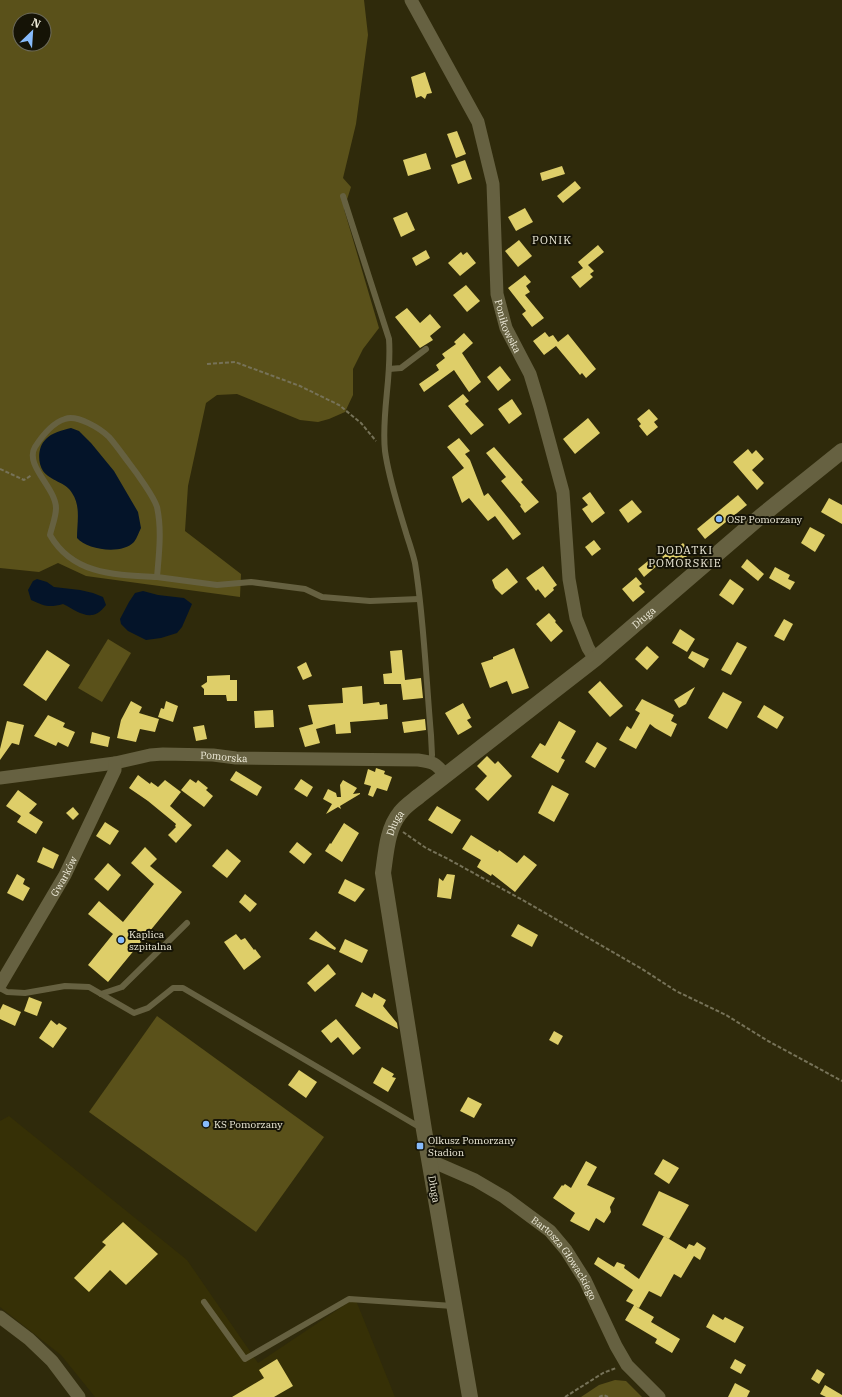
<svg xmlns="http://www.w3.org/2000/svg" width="842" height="1397" viewBox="0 0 842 1397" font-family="'IBM Plex Serif',serif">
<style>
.built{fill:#363006}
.green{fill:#5a511a;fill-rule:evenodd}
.water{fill:#041429}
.building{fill:#dece69}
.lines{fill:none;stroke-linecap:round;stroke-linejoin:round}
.path{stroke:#767258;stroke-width:2;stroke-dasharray:4 2;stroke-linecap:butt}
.service{stroke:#666141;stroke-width:6}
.minor{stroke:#666141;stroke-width:13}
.tertiary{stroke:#666141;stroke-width:16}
.poi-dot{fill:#87bbfb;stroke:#151306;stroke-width:1.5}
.labels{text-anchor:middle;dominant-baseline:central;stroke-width:4;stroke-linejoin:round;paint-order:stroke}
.street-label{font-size:10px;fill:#efecda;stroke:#151306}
.poi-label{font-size:10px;fill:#efecda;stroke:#151306;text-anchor:start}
.neighbourhood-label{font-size:11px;letter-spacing:1px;fill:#efecda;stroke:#151306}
</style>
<rect width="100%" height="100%" fill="#2f2a0b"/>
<!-- built -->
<polygon class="built" points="9,1116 187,1260 258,1363 355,1298 395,1397 95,1397 61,1355 0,1307 0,1121"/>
<!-- green -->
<g class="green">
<path d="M0 0H364L368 35 356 124 343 178 351 187 344 209 379 328 363 349 353 369V395L345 412 329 419 318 422 300 420 237 394 217 395 206 403 188 486 185 531 241 574 240 597 86 576 58 563 39 572 0 568ZM20 20H44V44H20Z"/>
<polygon points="108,639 131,653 102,702 78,688"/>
<polygon points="157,1016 324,1137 256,1232 89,1112"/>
<polygon points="615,1380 626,1381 642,1397 581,1397 599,1385"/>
</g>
<!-- water -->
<g class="water">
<path d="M71 428 79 431 91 443 114 471 138 512 141 528C139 532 137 538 134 542 122 555 87 550 77 538 77 522 81 506 72 493 66 482 50 481 43 471 37 462 38 446 46 439 51 433 63 430 71 428Z"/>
<path d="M37 579 47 582 54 587 80 590 93 593 103 597 106 605C92 624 79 612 63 604 49 608 44 606 31 600L28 590 33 581Z"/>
<polygon points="143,591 158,595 184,598 192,604 182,627 177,633 161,638 146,640 128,631 121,624 120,619 129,602 135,593"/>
</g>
<!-- building -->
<g class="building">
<polygon points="425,72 432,93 427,94 425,99 421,96 416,98 411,77"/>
<polygon points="457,131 466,154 456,158 447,134"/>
<polygon points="426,153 431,169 408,176 403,160"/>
<polygon points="465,160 472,179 458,184 451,165"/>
<polygon points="562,166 565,174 542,181 540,173"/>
<polygon points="575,181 581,188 563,203 557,196"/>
<polygon points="525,208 533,222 516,231 508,217"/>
<polygon points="407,212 415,230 401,237 393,218"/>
<polygon points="519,240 532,256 518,267 505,251"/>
<polygon points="598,245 604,252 588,265 594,271 590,274 593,277 580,288 571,277 583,268 578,262"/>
<polygon points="426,250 430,258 416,266 412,258"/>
<polygon points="461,252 463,255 467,252 476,263 460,276 448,263"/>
<polygon points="525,275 531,282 526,286 530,292 525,295 544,318 532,327 522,314 526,311 508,288"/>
<polygon points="466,285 480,301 467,312 453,295"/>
<polygon points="407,308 420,323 430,314 441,327 430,336 433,340 420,348 395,317"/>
<polygon points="545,332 549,337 553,335 558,342 568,334 596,369 586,378 582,373 580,375 556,346 544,355 533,341"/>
<polygon points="464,333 473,343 462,353 481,382 469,392 454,370 424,392 419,384 439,370 436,365 445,358 442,354 456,344 454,342"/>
<polygon points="500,366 511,380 498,391 487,377"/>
<polygon points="463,394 469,401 465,404 484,425 471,435 448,406"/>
<polygon points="512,399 522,414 509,424 498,409"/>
<polygon points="649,409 658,419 654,422 658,427 647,436 639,426 641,424 637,419"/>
<polygon points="588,418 600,433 575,454 563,439"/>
<polygon points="459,438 470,451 465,454 470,460 484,496 488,493 521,534 513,540 495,516 488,521 469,498 462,503 452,477 464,468 447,447"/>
<polygon points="494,447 523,480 521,482 539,502 525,513 520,506 521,505 501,481 506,477 486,453"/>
<polygon points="748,449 752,454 756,450 764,459 752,470 764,483 757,490 733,462"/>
<polygon points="590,492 605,513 592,523 582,509 588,505 582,498"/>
<polygon points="738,495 747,505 705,539 697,529"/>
<polygon points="829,498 842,505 842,524 821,512"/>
<polygon points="632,500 642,512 628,523 619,510"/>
<polygon points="810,527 825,535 815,552 801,543"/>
<polygon points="594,540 601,549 592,556 585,547"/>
<polygon points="683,543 691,553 672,568 662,557 676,545 678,547"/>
<polygon points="653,557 659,564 644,577 638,569"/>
<polygon points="747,559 764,574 758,581 741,567"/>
<polygon points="543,566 557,585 553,588 554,590 545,598 538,589 536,591 526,578"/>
<polygon points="775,567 790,575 788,579 795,582 790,590 769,578"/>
<polygon points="507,568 518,582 502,595 495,588 492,580"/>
<polygon points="636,577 642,584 639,586 645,592 633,602 622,589"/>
<polygon points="730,579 744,589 733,605 719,595"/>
<polygon points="549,613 556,621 555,622 563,631 551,642 536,624"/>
<polygon points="784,619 793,624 784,641 774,636"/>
<polygon points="680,629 695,639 687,652 672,643"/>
<polygon points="737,642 747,647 731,675 721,670"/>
<polygon points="647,646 659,657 647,670 635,659"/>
<polygon points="514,648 529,688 512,694 507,681 490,688 481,663 493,659 493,657"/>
<polygon points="47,650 70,665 46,701 23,685"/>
<polygon points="402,650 405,680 421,678 423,698 403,700 401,684 384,684 383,674 392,673 390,651"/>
<polygon points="692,651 709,659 704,668 688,658"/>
<polygon points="306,662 312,676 303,680 297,667"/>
<polygon points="230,675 230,680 237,680 237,701 227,701 226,695 204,695 204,689 201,686 207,682 207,676"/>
<polygon points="600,681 623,706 610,717 588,692"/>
<polygon points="362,686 363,704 379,702 380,705 387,704 388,719 350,722 351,733 336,734 335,724 316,729 320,743 305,747 299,728 313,724 308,705 343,703 342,688"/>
<polygon points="695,687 686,704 679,708 674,700"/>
<polygon points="723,692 742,702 727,729 708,718"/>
<polygon points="642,699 674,715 671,721 677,724 671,737 655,728 650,724 636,749 619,740 627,726 631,729 640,713 635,710"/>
<polygon points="131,701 142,707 139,713 159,719 155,732 140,729 136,742 117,738 121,720"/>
<polygon points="166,701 178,706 173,722 158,717 161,708 164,709"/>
<polygon points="463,703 471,718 467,720 472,727 458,735 445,713"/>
<polygon points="764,705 784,717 777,729 757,717"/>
<polygon points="273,710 274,727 255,728 254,711"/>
<polygon points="48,715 65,723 63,727 75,732 68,747 58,742 56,746 34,736"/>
<polygon points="425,719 426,730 404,733 402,722"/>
<polygon points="7,721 24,725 19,745 12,743 0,760 0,749"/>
<polygon points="559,721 576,731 561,758 565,760 558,773 531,757 540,743 545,746"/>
<polygon points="204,725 207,739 196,741 193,727"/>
<polygon points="92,732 110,737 108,747 90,743"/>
<polygon points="597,742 607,748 595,768 585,762"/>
<polygon points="487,756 495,764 498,761 512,776 488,801 475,789 487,776 477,766"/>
<polygon points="376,768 385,771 384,774 392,777 387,791 377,788 373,797 368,795 371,786 364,784 368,769 375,772"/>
<polygon points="236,771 262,787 257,796 230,780"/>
<polygon points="138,775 150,784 151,782 158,787 165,780 181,792 170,806 192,825 176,843 168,835 176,827 175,826 176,824 148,801 129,788"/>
<polygon points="190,779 196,783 198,780 208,788 206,790 213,796 204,807 181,790"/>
<polygon points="301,779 313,787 307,797 294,789"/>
<polygon points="343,780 357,788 353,794 360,793 360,794 340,806 341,809 338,807 326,814 332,804 323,799 328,789 336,793 337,797 341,797 340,785"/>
<polygon points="552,785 569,794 554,822 538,813"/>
<polygon points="18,790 37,804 29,813 43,822 36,834 17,822 21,816 6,806"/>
<polygon points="437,806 461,820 452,834 428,820"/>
<polygon points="73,807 79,814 73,820 66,813"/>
<polygon points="105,822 119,831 110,845 96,836"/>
<polygon points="344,823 359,833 342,862 325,851 330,843 331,844"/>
<polygon points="471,835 498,852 499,850 517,863 524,855 537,865 515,892 492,874 491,876 477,867 481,860 462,849"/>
<polygon points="297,842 312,854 304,864 289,852"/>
<polygon points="43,847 59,855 53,869 37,862"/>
<polygon points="145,847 157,859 150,866 182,892 108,982 88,965 113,934 88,914 99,901 123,922 154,884 131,863"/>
<polygon points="227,849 241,861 227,878 212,866"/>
<polygon points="108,863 121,875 108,891 94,879"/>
<polygon points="17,874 25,879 23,884 30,888 23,901 7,893"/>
<polygon points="447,874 455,875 451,899 437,897 439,878 443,881"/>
<polygon points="345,879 365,889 355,902 338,893"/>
<polygon points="245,894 257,904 250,912 239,902"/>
<polygon points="518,924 538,935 532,947 511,936"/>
<polygon points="316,931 336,948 335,950 309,939"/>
<polygon points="236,934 241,940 245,938 254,950 255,949 261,957 244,970 224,942"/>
<polygon points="345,939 368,950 362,963 339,952"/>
<polygon points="328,964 336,974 315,992 307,983"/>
<polygon points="362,992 372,998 374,993 386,1000 383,1006 397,1023 398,1029 355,1006"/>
<polygon points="29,997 42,1002 37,1016 24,1011"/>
<polygon points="3,1004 21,1012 15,1026 0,1019 0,1010"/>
<polygon points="336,1019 361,1048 353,1055 338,1037 331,1043 321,1031"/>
<polygon points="51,1020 57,1025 59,1023 67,1028 53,1048 39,1038"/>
<polygon points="554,1031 563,1036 558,1045 549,1040"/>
<polygon points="382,1067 394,1074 392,1077 396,1078 388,1092 373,1083"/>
<polygon points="299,1070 317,1082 306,1098 288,1085"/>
<polygon points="468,1097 482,1104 474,1118 460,1111"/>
<polygon points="663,1159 679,1168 669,1184 654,1174"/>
<polygon points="586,1161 597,1167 587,1185 615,1198 610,1207 611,1212 604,1223 596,1218 589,1231 570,1221 575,1213 553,1198 562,1185 563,1186 565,1184 571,1188"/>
<polygon points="659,1191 689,1205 669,1239 642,1225"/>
<polygon points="123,1222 158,1254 126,1285 110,1270 89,1292 74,1278 106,1245 102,1242"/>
<polygon points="664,1236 686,1249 689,1244 694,1246 697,1242 706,1248 700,1260 694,1256 681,1278 674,1274 661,1297 649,1291 639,1308 635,1306 654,1317 651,1322 680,1339 672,1353 655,1343 657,1339 625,1320 634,1305 626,1301 633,1290 594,1264 598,1257 614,1267 617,1262 625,1265 624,1268 639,1279"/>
<polygon points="713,1314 723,1320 725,1317 744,1327 735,1343 706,1327"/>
<polygon points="277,1359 293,1386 274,1397 232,1397 264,1378 259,1370"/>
<polygon points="735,1359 746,1365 741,1374 730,1368"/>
<polygon points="817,1369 825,1374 819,1384 811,1379"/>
<polygon points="735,1383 750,1391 747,1397 728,1397"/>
<polygon points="825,1385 842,1395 842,1397 826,1397 820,1394"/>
</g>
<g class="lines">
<!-- path -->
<g class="path">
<polyline points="207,364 235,362 300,386 339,405 361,423 376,441"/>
<polyline points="0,469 24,480 32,475"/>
<polyline points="403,832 426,848 448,859 528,903 642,969 676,991 726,1015 768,1041 842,1081"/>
<polyline points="565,1397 603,1373 616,1368"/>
<polyline points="599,1397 604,1395 608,1397"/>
</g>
<!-- service -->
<g class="service">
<path d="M343 196 389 339C392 377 381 414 385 451 389 480 399 509 407 536 410 545 413 554 415 563 424 619 426 678 431 735L432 755 431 761"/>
<polyline points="389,369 401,368 426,349"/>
<path d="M157 577C115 575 73 575 50 535 52 526 56 517 56 508 56 488 24 465 35 447 42 436 52 423 65 419 77 414 101 429 109 437 116 445 123 455 129 463 136 472 154 497 157 507 162 530 159 553 157 577L217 585 251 582 305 589 322 597 370 601 419 599"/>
<polyline points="0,988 7,992 25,993 65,986 89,987 134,1013 148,1008 173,988 183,988 421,1128"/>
<polyline points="101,994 122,987 187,923"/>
<polyline points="204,1302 245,1359 349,1299 453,1306"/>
</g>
<!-- minor -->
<g class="minor">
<path id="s1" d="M411 0 478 122 493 184 497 294 506 328 530 374 540 407 563 492 569 579 576 618 588 648 595 659"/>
<path id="s2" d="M0 778 115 763 150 755 163 754 213 755 236 758 418 760C433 762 436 763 445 775"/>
<path id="s3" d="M0 985 65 875 115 770V763"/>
<path id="s4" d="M429 1160 475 1180 504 1197 550 1231 566 1250 585 1280 616 1346 627 1365 659 1397"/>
<polyline points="0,1317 29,1339 52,1361 79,1397"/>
</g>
<!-- tertiary -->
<path class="tertiary" id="s5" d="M470 1397 424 1130 383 873C386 853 387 829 400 813 405 806 413 801 419 796L595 659 760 517 842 451"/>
</g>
<!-- markers -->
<g class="poi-dot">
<circle cx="719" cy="519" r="4"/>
<circle cx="121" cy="940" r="4"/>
<circle cx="206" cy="1124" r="4"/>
<rect x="416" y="1142" width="8" height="8" rx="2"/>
</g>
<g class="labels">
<!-- street labels -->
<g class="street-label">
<text stroke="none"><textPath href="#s1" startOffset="347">Ponikowska</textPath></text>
<text stroke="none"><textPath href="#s5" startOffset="907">Długa</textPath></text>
<text stroke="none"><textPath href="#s2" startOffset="226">Pomorska</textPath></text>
<text stroke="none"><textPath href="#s5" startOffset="583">Długa</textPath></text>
<text stroke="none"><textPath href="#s3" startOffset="126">Gwarków</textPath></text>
<text transform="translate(434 1189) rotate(80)">Długa</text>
<text stroke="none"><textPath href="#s4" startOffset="171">Bartosza Głowackiego</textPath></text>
</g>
<!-- poi labels -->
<g class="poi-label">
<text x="727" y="519">OSP Pomorzany</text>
<text x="129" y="934">Kaplica<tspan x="129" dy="12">szpitalna</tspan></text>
<text x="214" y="1124">KS Pomorzany</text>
<text x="428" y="1140">Olkusz Pomorzany<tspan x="428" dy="12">Stadion</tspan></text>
</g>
<!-- neighbourhood labels -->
<g class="neighbourhood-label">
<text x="552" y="240">PONIK</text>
<text x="685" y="550">DODATKI<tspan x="685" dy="13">POMORSKIE</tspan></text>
</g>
</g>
<!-- north arrow -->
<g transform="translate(32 32) rotate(25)"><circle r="19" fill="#151306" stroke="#6c6a5b"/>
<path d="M0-3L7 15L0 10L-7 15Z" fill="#87bbfb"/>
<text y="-6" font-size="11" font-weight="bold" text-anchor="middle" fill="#efecda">N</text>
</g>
</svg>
